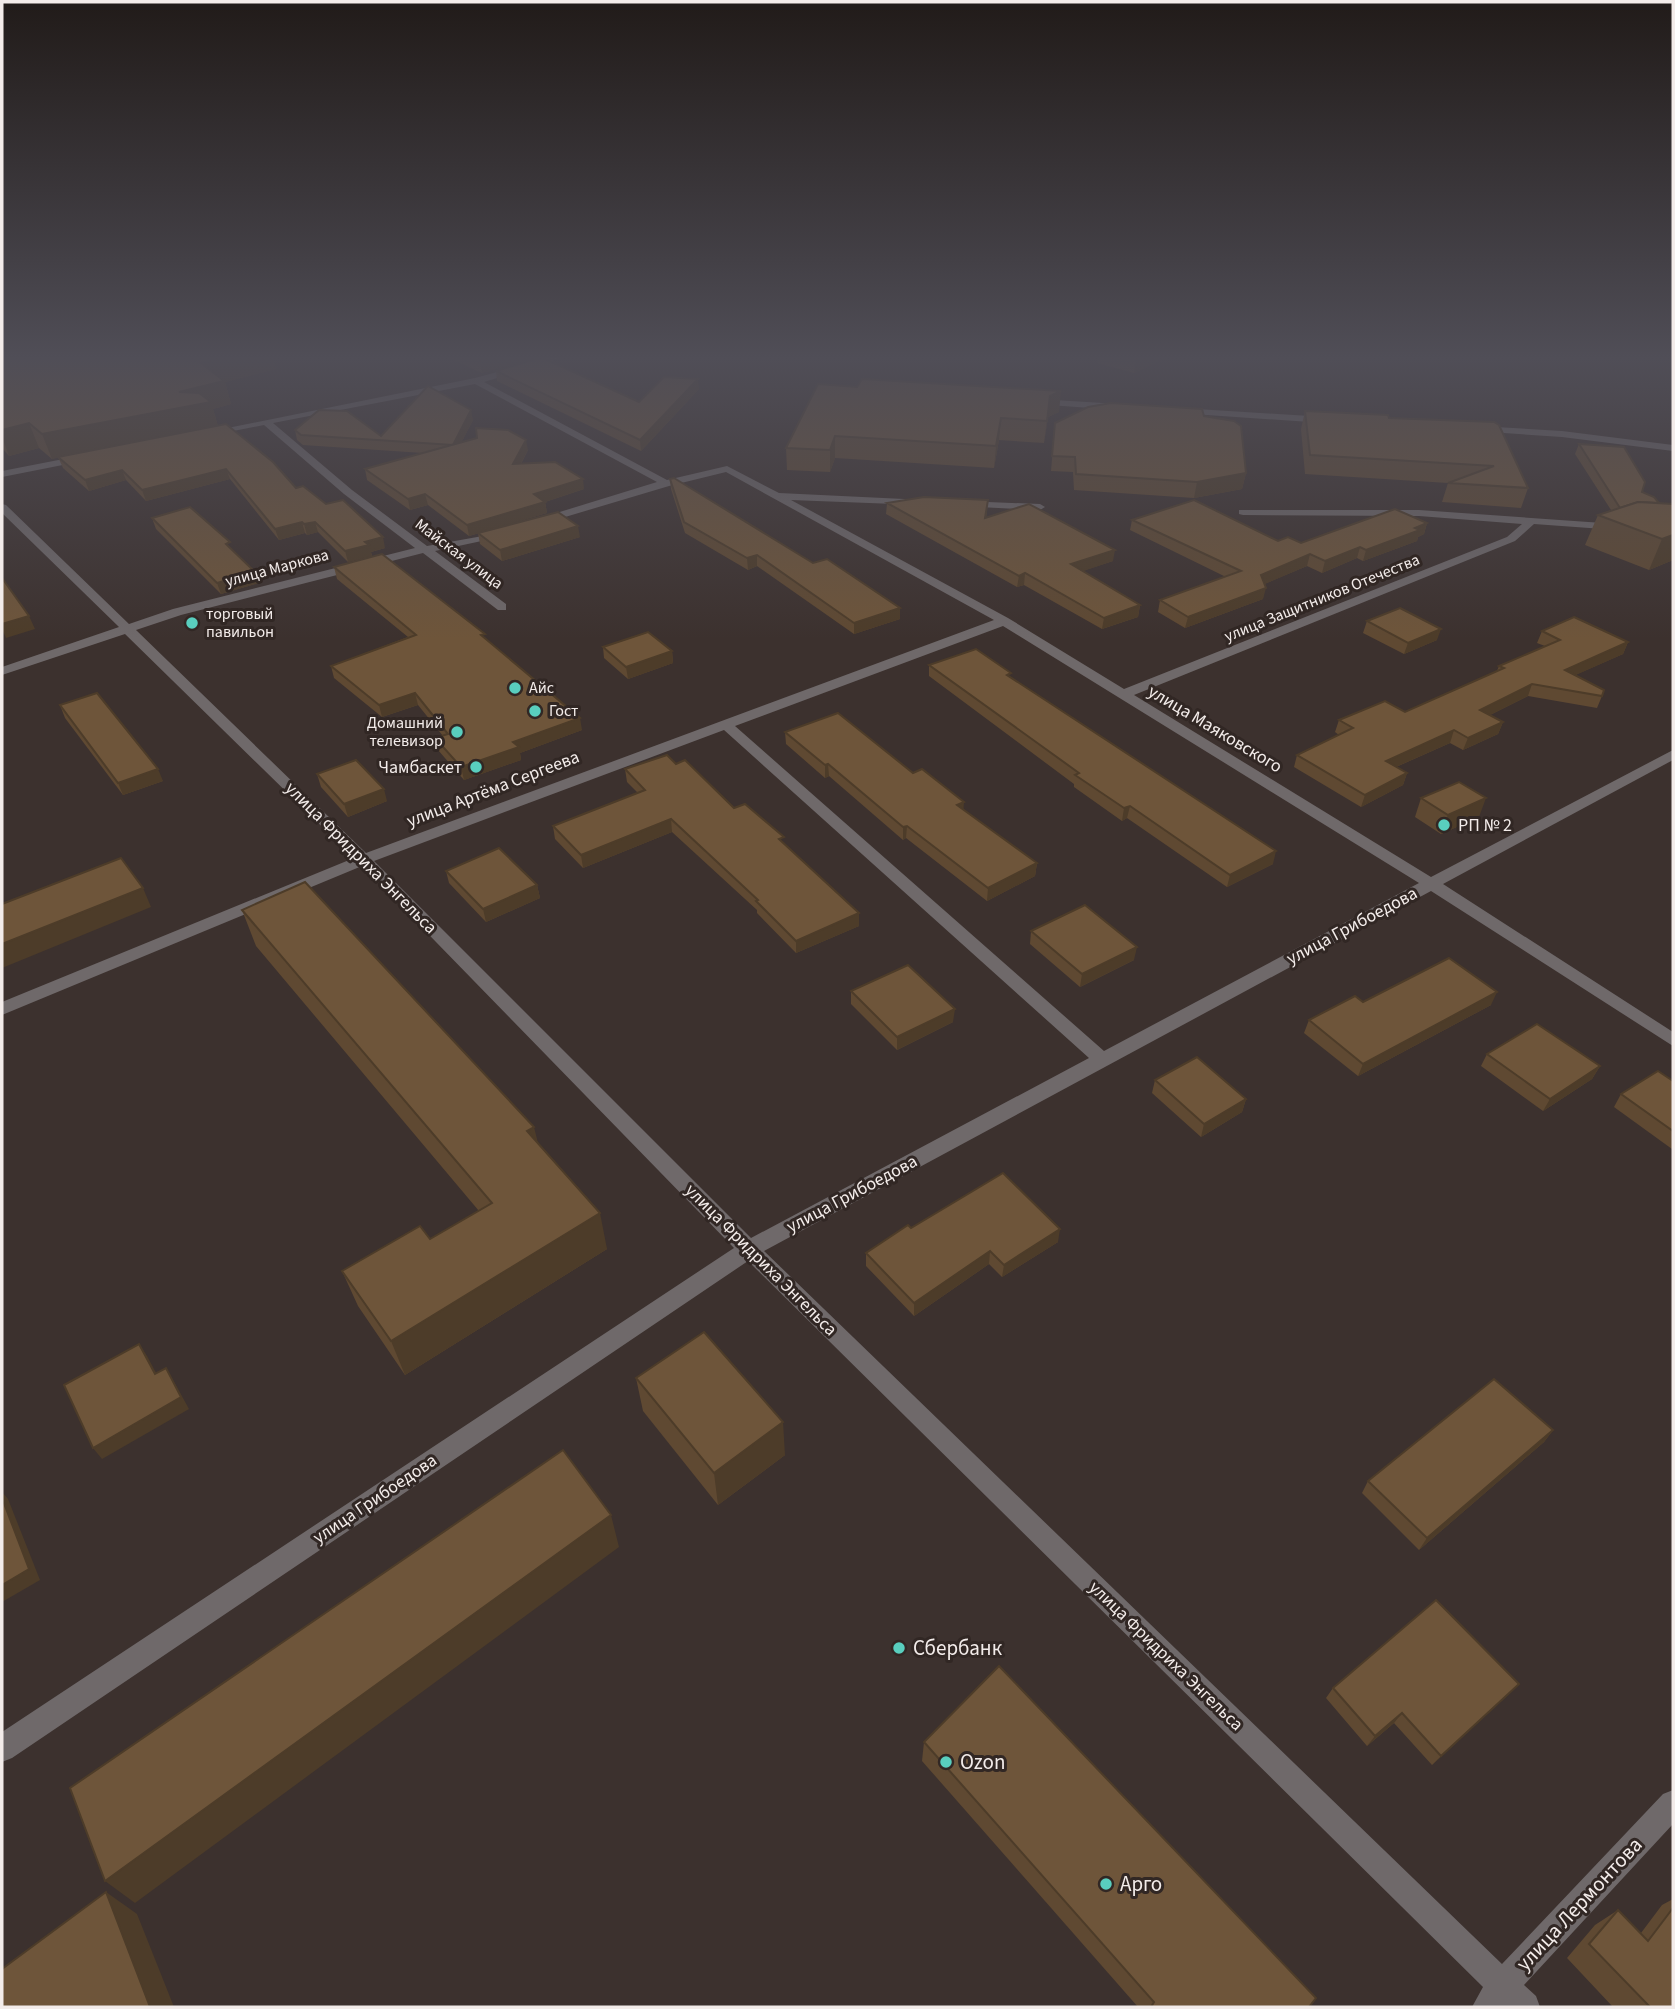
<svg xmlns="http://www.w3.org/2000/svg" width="1675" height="2009" viewBox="0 0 1675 2009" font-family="'Source Sans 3',sans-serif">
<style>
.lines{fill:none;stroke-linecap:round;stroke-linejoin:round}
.minor{fill:#6f696a;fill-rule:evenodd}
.wall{fill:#5f4932}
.shaded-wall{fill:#4d3c29}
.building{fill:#6e553a;stroke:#4d3c29;stroke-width:2}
.poi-dot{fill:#59cebe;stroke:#312724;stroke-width:2.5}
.labels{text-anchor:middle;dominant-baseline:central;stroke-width:6;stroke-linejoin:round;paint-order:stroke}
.far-street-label{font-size:16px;fill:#f3ecea;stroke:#312724}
.far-poi-label{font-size:16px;fill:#f3ecea;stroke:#312724;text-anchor:start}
.street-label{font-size:18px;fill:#f3ecea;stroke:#312724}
.poi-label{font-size:18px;fill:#f3ecea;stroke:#312724;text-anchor:end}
.near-poi-label{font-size:21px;fill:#f3ecea;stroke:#312724;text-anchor:start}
.near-street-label{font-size:21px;fill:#f3ecea;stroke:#312724}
</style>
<rect width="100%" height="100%" fill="#3c312e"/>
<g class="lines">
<!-- minor -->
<g class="minor">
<path d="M549 358H561L484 382 667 480 727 466 779 493 925 500V504L921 505 791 500 1008 618 1124 689 1507 537 1522 524 1419 516 1243 515 1239 514V510H1419L1617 524 1623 527 1617 530 1534 524 1515 541 1134 695 1431 877 1673 750V760L1443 884 1673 1032V1046L1431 891 764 1251 1502 1964 1663 1794 1673 1790V1824L1524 1985 1536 1996 1540 2007H1472L1483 1987 748 1261 12 1758 2 1762V1732L734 1248 362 866 2 1015V1002L354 858 125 634 2 675V667L119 627 2 513V504L6 505 129 624 173 609 415 548 344 494 264 425 208 436 203 433 475 378ZM475 384 657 482 537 519V523H545L669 486 726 472 994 620 366 853 136 630 181 615 423 553 498 610H506V604L435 551 505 536V532L427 546 352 490 273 423ZM1003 626 1419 883 1104 1051 735 726ZM724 730 1089 1058 751 1238 374 861Z"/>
<polygon points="1038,399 1119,404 1124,407 1119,410 1035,404 1033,402"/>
<polygon points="1181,408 1325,417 1330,420 1325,423 1178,413 1178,409"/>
<polygon points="1478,426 1562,431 1673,445 1673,451 1562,437 1475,431 1473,429"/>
<polygon points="84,455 89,458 88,460 2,477 2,471"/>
<polygon points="963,501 1040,504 1045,507 1040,510 959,506 959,502"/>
</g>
</g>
<!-- wall -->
<g class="wall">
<polygon points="2,358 273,358 276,369 225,382 231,404 213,409 218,426 226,424 296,488 326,504 385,548 371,552 372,556 348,562 318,532 307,535 305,533 279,540 230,479 146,501 126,480 89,491 63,468 58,457 52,459 39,448 9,456 2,448"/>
<polygon points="449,358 535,358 482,373"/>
<polygon points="1098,358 1165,358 1134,373 1097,363"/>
<polygon points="496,371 639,402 699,389 641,451 497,381"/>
<polygon points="818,384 1059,412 1048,417 1044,443 999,440 994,468 835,458 830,472 787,470 786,448"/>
<polygon points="1305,411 1389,418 1499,425 1528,488 1521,508 1442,502 1448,483 1305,474 1301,429"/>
<polygon points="1204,416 1246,473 1242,489 1194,498 1074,490 1073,472 1051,471 1055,423"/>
<polygon points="473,420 461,443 528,450 521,464 584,489 545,502 547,513 469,536 428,505 410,510 367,480 365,469 423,453 303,445 297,440 295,430 381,436"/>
<polygon points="1579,444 1642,492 1659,503 1673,504 1673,560 1649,570 1585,545 1598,515 1611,510 1575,454"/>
<polygon points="670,479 900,619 854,634 757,566 748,570 685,533 671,489"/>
<polygon points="887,503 987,511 986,518 1113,561 1082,571 1140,605 1138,617 1102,629 1024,585 1017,587 886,514"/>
<polygon points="152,518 232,550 255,572 259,583 221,594 156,529"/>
<polygon points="1132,520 1278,541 1301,543 1427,523 1424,534 1418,537 1417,541 1363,561 1357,558 1322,573 1307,566 1264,584 1263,599 1185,628 1158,612 1160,600 1226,577 1130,530"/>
<polygon points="478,533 580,537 502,561 480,544"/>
<polygon points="334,567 485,639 582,730 520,753 521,760 464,780 438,750 435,738 443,736 418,705 382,717 334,678 331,666 408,637 337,579"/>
<polygon points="1367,621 1437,640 1404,654 1363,633"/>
<polygon points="1542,631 1628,642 1623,654 1575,675 1602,696 1597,708 1528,696 1490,715 1503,722 1498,734 1463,750 1450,743 1396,767 1407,773 1403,785 1361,807 1294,767 1297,755 1339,735 1335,732 1339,720 1405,712 1497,671 1499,666 1545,646 1537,643"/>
<polygon points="603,647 672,651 673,663 628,679 604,658"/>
<polygon points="929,665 1011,677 1273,864 1227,887 1127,818 1122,821 1074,787 1074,784 929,676"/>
<polygon points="60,705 163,781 123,795 65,718"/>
<polygon points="785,732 913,773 1037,863 1035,876 987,901 906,838 903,840 829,776 825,778 786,744"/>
<polygon points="676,764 734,808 784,844 859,926 796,953 757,913 757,910 672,832 583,868 555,839 553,826 638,793 627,782 625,769"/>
<polygon points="317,774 387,801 348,817 321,787"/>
<polygon points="1421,798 1479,817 1441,834 1415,817"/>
<polygon points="446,871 537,885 540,898 486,922 449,883"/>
<polygon points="242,910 538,1143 607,1249 405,1375 358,1306 342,1271 430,1239 479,1211 256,946"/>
<polygon points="1031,931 1134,960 1080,987 1030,944"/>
<polygon points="851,991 953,1022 897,1050 851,1004"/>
<polygon points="1363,1002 1491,1005 1358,1076 1304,1033 1309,1020"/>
<polygon points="1487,1054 1600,1066 1592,1079 1543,1111 1481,1066"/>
<polygon points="1155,1080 1246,1099 1242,1112 1201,1137 1152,1093"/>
<polygon points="1673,1081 1673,1148 1672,1149 1614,1107 1621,1094"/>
<polygon points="911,1228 1058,1242 1002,1277 989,1264 914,1316 866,1266 866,1253"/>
<polygon points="636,1378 785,1455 718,1505 643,1411"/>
<polygon points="1553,1430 1544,1442 1419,1550 1362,1493 1368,1481"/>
<polygon points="1519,1684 1432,1765 1394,1723 1367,1746 1326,1698 1333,1688"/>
<polygon points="924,1742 1309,2007 1138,2007 922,1761"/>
<polygon points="1673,1899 1673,2007 1613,2007 1567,1958 1595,1925 1618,1910 1641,1933 1662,1905"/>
</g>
<!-- shaded-wall -->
<g class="shaded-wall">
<polygon points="223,358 273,358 276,369 225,382 231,404 213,409 218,426 52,459 42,434 179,392 201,363"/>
<polygon points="479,358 535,358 482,373"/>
<polygon points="1136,358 1165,358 1134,373"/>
<polygon points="698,379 699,389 641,451 640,440"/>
<polygon points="1061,391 1059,412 1048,417 1044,443 1050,396"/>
<polygon points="471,410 473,420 455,455 453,445"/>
<polygon points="1001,418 999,440 994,468 996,446"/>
<polygon points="29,423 39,448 9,456 2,437 2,430"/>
<polygon points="835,436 835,458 830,472 830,450"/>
<polygon points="526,440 528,450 515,474 513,464"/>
<polygon points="226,469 230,479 146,501 142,490"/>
<polygon points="122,470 126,480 89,491 85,480"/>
<polygon points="1246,473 1242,489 1194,498 1197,482"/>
<polygon points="583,479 584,489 542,503 545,502 547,513 469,536 467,525 534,494"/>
<polygon points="425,494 428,505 410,510 408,499"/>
<polygon points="302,522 305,533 279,540 275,529"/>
<polygon points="315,522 318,532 307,535 304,524"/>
<polygon points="1427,523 1424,534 1418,537 1417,541 1363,561 1366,550"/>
<polygon points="578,526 580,537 502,561 500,550"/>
<polygon points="1673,535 1673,560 1649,570 1662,539"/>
<polygon points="383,537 385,548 371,552 372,556 348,562 345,551 365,542"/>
<polygon points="1360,547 1357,558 1322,573 1325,561"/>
<polygon points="1115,550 1113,561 1069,576 1071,564"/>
<polygon points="1310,554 1307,566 1258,587 1261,575"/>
<polygon points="757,555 757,566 748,570 747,558"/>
<polygon points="255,572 259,583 221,594 217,583"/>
<polygon points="1025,573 1024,585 1017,587 1019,576"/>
<polygon points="1266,588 1263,599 1185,628 1188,617"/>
<polygon points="1140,605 1138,617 1102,629 1104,618"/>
<polygon points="900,608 900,619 854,634 854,623"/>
<polygon points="29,616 35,629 6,638 2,629 2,624"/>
<polygon points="1441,629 1437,640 1404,654 1408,643"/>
<polygon points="1628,642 1623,654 1560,682 1565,670"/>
<polygon points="672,651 673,663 628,679 626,667"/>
<polygon points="1532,684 1528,696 1476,722 1480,710"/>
<polygon points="415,693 418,705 382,717 379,705"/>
<polygon points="580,718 582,730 520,753 521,760 464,780 461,767 513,742"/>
<polygon points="1503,722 1498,734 1463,750 1468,738"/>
<polygon points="1454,730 1450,743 1382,773 1386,761"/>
<polygon points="828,764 829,776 825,778 825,765"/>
<polygon points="158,769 163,781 123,795 118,783"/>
<polygon points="1407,773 1403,785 1361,807 1365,795"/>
<polygon points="384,789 387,801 348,817 344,804"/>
<polygon points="1486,798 1479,817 1441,834 1448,815"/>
<polygon points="964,802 963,815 957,805"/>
<polygon points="1130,806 1127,818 1122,821 1124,808"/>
<polygon points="671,819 672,832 583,868 581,855"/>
<polygon points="907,826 906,838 903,840 903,827"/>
<polygon points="1276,851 1273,864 1227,887 1230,875"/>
<polygon points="1037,863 1035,876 987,901 988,888"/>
<polygon points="537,885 540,898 486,922 483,909"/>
<polygon points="143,888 151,907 2,968 2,944"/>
<polygon points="859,913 859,926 796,953 796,941"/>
<polygon points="1137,947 1134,960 1080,987 1082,974"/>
<polygon points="1497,992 1491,1005 1358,1076 1363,1064"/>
<polygon points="955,1009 953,1022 897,1050 897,1037"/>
<polygon points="1600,1066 1592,1079 1543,1111 1550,1099"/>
<polygon points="1246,1099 1242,1112 1201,1137 1204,1124"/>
<polygon points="534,1127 543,1163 527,1131"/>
<polygon points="600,1213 607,1249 405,1375 391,1341"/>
<polygon points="1060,1229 1058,1242 1002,1277 1004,1265"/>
<polygon points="990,1251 989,1264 914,1316 914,1303"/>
<polygon points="139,1344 147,1356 163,1386 155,1374"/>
<polygon points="166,1368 173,1380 189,1409 102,1459 93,1448"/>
<polygon points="783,1422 785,1455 718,1505 714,1473"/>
<polygon points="1553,1430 1544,1442 1419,1550 1427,1538"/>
<polygon points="2,1492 8,1499 40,1580 2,1602"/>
<polygon points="611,1515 619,1547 135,1903 105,1881"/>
<polygon points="1519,1684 1509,1694 1432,1765 1441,1756"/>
<polygon points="1402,1713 1394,1723 1367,1746 1375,1736"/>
<polygon points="106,1892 137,1914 174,2007 150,2007"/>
</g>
<!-- building -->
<g class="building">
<polygon points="2,358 223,358 201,363 224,381 179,392 199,393 211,402 42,434 29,423 2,430"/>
<polygon points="539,358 543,358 639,402 664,377 698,379 640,440 496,371"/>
<polygon points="862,379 1061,391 1050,396 1047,421 1001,418 996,446 835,436 830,450 786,448 818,384 857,387"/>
<polygon points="428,386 471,410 453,445 301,435 295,430 319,410 347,411 381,436"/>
<polygon points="1111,403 1202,409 1204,416 1234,421 1241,426 1246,473 1197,482 1076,474 1075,457 1052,456 1055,423 1088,407"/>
<polygon points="1305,411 1388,415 1389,418 1494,422 1499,425 1528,488 1448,483 1494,466 1310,455"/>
<polygon points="226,424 273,462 296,488 303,486 326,504 343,500 383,537 365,542 369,545 345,551 315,522 304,524 302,522 275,529 226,469 142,490 122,470 85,480 58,457"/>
<polygon points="476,428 508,430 526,440 513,464 555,462 583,479 534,494 545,502 467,525 425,494 408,499 365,469 477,438"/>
<polygon points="1579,444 1624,447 1645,482 1642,492 1654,497 1659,503 1638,502 1620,508"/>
<polygon points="674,478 813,563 827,559 900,608 854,623 757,555 747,558 684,522 670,479"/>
<polygon points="924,497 988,500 985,518 1029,504 1115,550 1071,564 1140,605 1104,618 1025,573 1019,576 887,503"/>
<polygon points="1194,500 1278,541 1288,537 1301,543 1395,509 1427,523 1415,528 1420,530 1366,550 1360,547 1325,561 1310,554 1261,575 1266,588 1188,617 1160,600 1241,571 1132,520"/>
<polygon points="1638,502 1673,504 1673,535 1662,539 1598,515"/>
<polygon points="190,507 230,542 226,544 255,572 217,583 152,518"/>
<polygon points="558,512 578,526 500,550 478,533"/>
<polygon points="382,554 485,634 481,635 580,718 513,742 519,747 461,767 435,738 448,734 415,693 379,705 331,666 416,635 334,567"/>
<polygon points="2,578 29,616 2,624"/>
<polygon points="1400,608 1441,629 1408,643 1367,621"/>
<polygon points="1574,617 1628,642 1565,670 1604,690 1602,696 1532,684 1480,710 1503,722 1468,738 1454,730 1386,761 1407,773 1365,795 1297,755 1353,728 1339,720 1385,701 1405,712 1504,668 1499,666 1560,640 1542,631"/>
<polygon points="648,632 672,651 626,667 603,647"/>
<polygon points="976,649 1011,673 1007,675 1276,851 1230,875 1130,806 1124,808 1075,775 1079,773 929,665"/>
<polygon points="97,693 158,769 118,783 60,705"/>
<polygon points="838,713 913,773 922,769 964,802 957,805 1037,863 988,888 907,826 903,827 828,764 825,765 785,732"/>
<polygon points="667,755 676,764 685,760 734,808 745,804 784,837 779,839 859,913 796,941 756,901 758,900 671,819 581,855 553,826 645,790 625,769"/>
<polygon points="356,760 384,789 344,804 317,774"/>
<polygon points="1459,782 1486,798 1448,815 1421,798"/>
<polygon points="499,848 537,885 483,909 446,871"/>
<polygon points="121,858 143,888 2,944 2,904"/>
<polygon points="305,882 534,1127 527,1131 600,1213 391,1341 342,1271 420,1226 430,1239 492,1203 242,910"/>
<polygon points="1085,905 1137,947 1082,974 1031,931"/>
<polygon points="1449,958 1497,992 1363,1064 1309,1020 1355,996 1363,1002"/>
<polygon points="908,965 955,1009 897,1037 851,991"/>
<polygon points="1537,1024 1600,1066 1550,1099 1487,1054"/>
<polygon points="1197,1057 1246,1099 1204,1124 1155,1080"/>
<polygon points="1658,1071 1673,1081 1673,1131 1621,1094"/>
<polygon points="1003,1173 1060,1229 1004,1265 990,1251 914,1303 866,1253 908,1225 911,1228"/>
<polygon points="704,1332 783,1422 714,1473 636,1378"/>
<polygon points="139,1344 155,1374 166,1368 181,1397 93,1448 64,1385"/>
<polygon points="1494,1379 1553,1430 1427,1538 1368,1481"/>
<polygon points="563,1450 611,1515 105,1881 70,1788"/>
<polygon points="2,1498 29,1569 2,1585"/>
<polygon points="1436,1600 1519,1684 1441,1756 1402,1713 1375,1736 1333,1688"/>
<polygon points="999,1666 1316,1998 1309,2007 1151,2007 1154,2002 924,1742"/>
<polygon points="106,1892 150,2007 2,2007 2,1969"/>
<polygon points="1673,1908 1673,2007 1650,2007 1589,1944 1618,1910 1648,1941"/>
</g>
<!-- sky -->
<linearGradient id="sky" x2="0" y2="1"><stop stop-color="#211b19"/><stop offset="0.56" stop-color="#504e57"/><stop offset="1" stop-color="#504e57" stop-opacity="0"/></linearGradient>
<rect width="1675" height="639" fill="url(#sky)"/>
<!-- markers -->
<g class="poi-dot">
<circle cx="192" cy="623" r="7"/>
<circle cx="515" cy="688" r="7"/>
<circle cx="535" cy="711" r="7"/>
<circle cx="457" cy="732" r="7"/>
<circle cx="476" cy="767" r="7"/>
<circle cx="1444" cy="825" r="7"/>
<circle cx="899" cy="1648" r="7"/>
<circle cx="946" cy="1762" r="7"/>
<circle cx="1106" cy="1884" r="7"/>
</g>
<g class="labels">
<!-- far-street labels -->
<g class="far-street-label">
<text transform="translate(459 554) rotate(37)">Майская улица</text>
<text transform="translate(277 568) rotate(-15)">улица Маркова</text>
<text transform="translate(1322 598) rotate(-22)">улица Защитников Отечества</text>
</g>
<!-- far-poi labels -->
<g class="far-poi-label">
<text x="206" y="614">торговый<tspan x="206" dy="18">павильон</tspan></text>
<text x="529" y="688">Айс</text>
<text x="549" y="711">Гост</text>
<text x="443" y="723" text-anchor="end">Домашний<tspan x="443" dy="18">телевизор</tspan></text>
</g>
<!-- street labels -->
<g class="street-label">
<text transform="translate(1215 729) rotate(31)">улица Маяковского</text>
<text transform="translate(493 789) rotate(-21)">улица Артёма Сергеева</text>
<text transform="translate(361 858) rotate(45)">улица Фридриха Энгельса</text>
<text transform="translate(1352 926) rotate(-28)">улица Грибоедова</text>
<text transform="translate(852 1194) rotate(-28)">улица Грибоедова</text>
<text transform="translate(761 1260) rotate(45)">улица Фридриха Энгельса</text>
<text transform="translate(375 1499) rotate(-34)">улица Грибоедова</text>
<text transform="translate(1166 1656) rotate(44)">улица Фридриха Энгельса</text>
</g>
<!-- poi labels -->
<g class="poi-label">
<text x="462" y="767">Чамбаскет</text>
<text x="1458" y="825" text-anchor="start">РП № 2</text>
</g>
<!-- near-poi labels -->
<g class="near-poi-label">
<text x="913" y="1648">Сбербанк</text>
<text x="960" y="1762">Ozon</text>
<text x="1120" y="1884">Арго</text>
</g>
<!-- near-street labels -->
<g class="near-street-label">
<text transform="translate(1579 1904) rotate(-47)">улица Лермонтова</text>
</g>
</g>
<!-- border -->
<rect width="1675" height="2009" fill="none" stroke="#f3ecea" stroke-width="7"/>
</svg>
